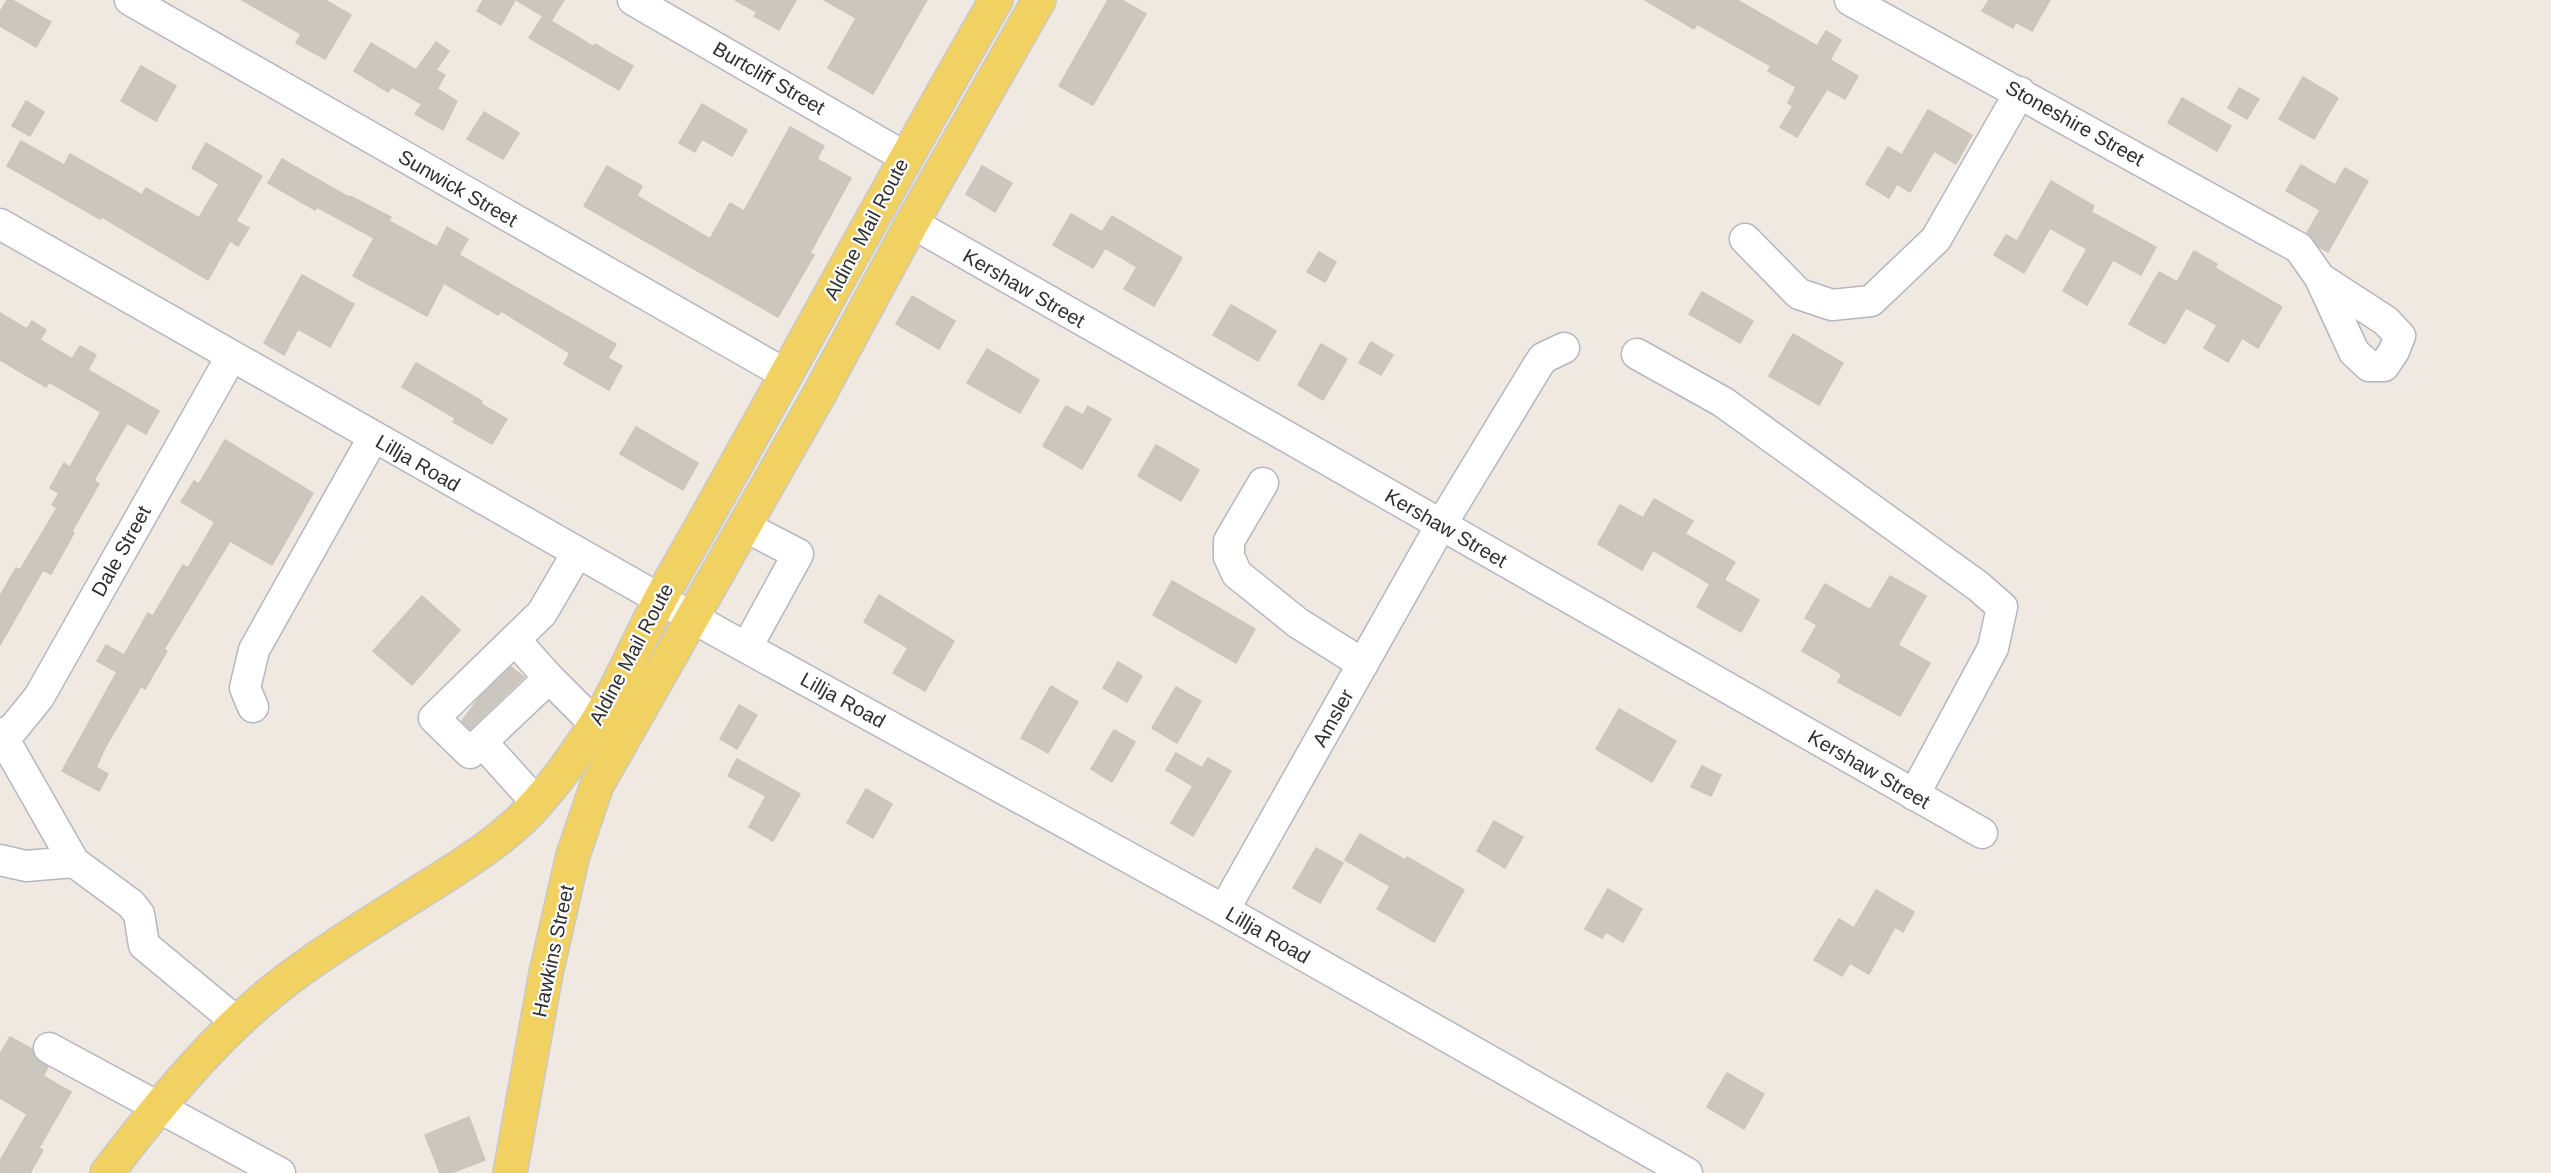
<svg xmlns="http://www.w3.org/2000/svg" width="2551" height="1173" viewBox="0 0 2551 1173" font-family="Helvetica,sans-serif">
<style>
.building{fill:#cbc7bf;stroke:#cbc5ba;stroke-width:1.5}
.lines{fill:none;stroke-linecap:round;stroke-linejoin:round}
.minor-casing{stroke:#b4b7c1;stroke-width:33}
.major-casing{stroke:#c9c9c9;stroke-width:36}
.minor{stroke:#fff;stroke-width:30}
.major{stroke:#f2d163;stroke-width:33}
.labels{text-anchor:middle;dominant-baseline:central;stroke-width:4.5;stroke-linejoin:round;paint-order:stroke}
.street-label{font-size:20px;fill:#2e2e2e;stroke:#fff}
</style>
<rect width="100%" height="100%" fill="#efe9e1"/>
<!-- building -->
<g class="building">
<polygon points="7,0 12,0 51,22 36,47 0,26 0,12"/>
<polygon points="242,0 325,0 351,15 325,59 296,43 301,34"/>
<polygon points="483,0 515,0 501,25 477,11"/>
<polygon points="516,0 564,0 551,21 594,47 595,44 633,66 619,90 529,38 543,16"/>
<polygon points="735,0 796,0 779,30 754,16 757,12"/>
<polygon points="824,0 927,0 873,94 828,68 856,18"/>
<polygon points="1108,0 1122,0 1146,14 1093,105 1059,86"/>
<polygon points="1645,0 1737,0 1817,46 1826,31 1841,40 1830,60 1858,76 1845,99 1827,89 1797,137 1780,127 1793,106 1788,103 1796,87 1768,71 1771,66 1697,24 1694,29"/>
<polygon points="1989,0 2050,0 2032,31 2016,22 2013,28 1982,11"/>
<polygon points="436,42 449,51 436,70 445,75 437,89 457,101 443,130 415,114 422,104 392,87 388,92 354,71 371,43 416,70"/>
<polygon points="141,66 176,86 156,121 121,101"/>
<polygon points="2303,77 2338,98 2314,139 2279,119"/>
<polygon points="2239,88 2259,99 2247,119 2228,108"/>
<polygon points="2182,98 2231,126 2217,151 2168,123"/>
<polygon points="26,101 44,112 30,136 12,126"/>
<polygon points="702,104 747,130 732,156 702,139 695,152 679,143"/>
<polygon points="1928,110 1972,135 1956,164 1934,151 1910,192 1897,184 1889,198 1866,184 1888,147 1902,155"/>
<polygon points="484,112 519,133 503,159 467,139"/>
<polygon points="790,127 824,146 817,159 851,178 810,253 814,255 778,317 584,206 607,166 642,186 637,196 710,239 730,203 744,211"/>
<polygon points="21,141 64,165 70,154 142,195 146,188 199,218 219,184 192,168 206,143 262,176 236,221 249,228 238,246 230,241 208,280 102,217 100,219 7,166"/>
<polygon points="282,159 350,198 350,196 391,217 389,221 437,247 447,227 468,239 459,255 616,344 608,358 622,366 609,390 564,364 570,353 501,311 498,315 444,283 427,316 353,276 374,238 317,207 315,210 268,183"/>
<polygon points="2301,165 2335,185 2345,168 2368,181 2328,252 2319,247 2307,233 2320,210 2286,191"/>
<polygon points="982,166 1012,183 995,212 966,194"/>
<polygon points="2051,181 2094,206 2091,212 2156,247 2141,275 2113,260 2087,305 2063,291 2087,249 2050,228 2024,273 1994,255 2006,235 2017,241"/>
<polygon points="1071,214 1102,232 1112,216 1182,258 1154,306 1124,289 1137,267 1105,248 1093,268 1053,245"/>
<polygon points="2194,251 2217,264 2215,268 2282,307 2258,348 2242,338 2228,362 2204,348 2217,325 2186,308 2165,344 2129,324 2159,272 2177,282"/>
<polygon points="1319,252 1336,262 1325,282 1307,272"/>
<polygon points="302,275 354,304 330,347 298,329 284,355 264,343"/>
<polygon points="1702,292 1753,321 1740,343 1689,314"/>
<polygon points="912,296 955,321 939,349 896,324"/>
<polygon points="1231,305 1276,331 1258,361 1213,335"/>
<polygon points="0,313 27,329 32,321 46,330 40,340 72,359 80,346 96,355 88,370 159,411 146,434 127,423 94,480 99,484 72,531 74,533 51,574 43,570 0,645 0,596 16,568 20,570 57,508 52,505 59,493 50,488 64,463 70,467 101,412 49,382 46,387 0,360"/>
<polygon points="1793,334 1843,363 1819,405 1769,376"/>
<polygon points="1371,342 1393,355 1381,375 1359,363"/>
<polygon points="1321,344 1347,359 1323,400 1298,385"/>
<polygon points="987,349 1039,380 1020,413 967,383"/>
<polygon points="416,363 482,401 481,404 507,419 492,444 453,422 455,418 402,387"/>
<polygon points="1066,406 1083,415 1088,406 1111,419 1082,469 1043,446"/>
<polygon points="636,427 698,463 683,490 620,454"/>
<polygon points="225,440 313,493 272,565 230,541 164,649 167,651 145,689 141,686 106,746 96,767 108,774 99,791 62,771 117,672 97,661 106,645 124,655 148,613 153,616 183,565 188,568 215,522 181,502 194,481 199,484"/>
<polygon points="1156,445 1199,470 1181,501 1138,476"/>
<polygon points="1654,499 1693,521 1685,534 1735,562 1724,580 1759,600 1741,632 1697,607 1710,584 1653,550 1642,570 1598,544 1620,505 1643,518"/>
<polygon points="1890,576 1926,596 1898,645 1930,663 1900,716 1838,682 1842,674 1802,651 1817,625 1805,618 1825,584 1870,610"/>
<polygon points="1172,581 1255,629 1236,663 1153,615"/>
<polygon points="879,595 954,641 925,691 893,673 908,648 864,622"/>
<polygon points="422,596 460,630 412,685 373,651"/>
<polygon points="1118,662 1142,676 1127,702 1103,688"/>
<polygon points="511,667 524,677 470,729 462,721 479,698"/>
<polygon points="1051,686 1078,702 1048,753 1021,738"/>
<polygon points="1176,687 1201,701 1177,743 1152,728"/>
<polygon points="739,705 757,715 737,749 720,739"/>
<polygon points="1619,709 1676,741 1652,782 1596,749"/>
<polygon points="1114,730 1135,742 1112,782 1091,769"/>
<polygon points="1176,753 1202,768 1208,758 1231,771 1193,836 1171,823 1193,786 1166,770"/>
<polygon points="737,759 800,794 773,841 749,827 766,796 728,776"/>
<polygon points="1702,766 1721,775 1711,796 1691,787"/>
<polygon points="866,789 892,804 873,838 847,823"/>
<polygon points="1494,821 1523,837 1505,868 1477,851"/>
<polygon points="1360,834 1405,860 1407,857 1464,890 1434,942 1377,909 1390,886 1345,860"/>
<polygon points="1316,848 1343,863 1320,903 1293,888"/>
<polygon points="1608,889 1642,909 1623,942 1606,932 1602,938 1585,929"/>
<polygon points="1876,890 1914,912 1903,932 1895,927 1869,974 1850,963 1842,976 1814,960 1839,919 1854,928"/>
<polygon points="10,1037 32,1049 35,1057 48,1067 43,1076 71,1092 39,1148 43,1150 30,1173 0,1173 0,1161 27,1114 0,1098 0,1054"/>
<polygon points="1727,1073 1764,1094 1744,1129 1707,1107"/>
<polygon points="469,1117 485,1160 451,1173 440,1173 425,1135"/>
</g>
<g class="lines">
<defs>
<g id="minor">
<polyline points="130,0 787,375"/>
<polyline points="633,0 905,157"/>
<polyline points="1850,0 2299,248 2320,278 2354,352 2369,366 2384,366 2394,351 2400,336 2386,321 2320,278"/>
<polyline points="912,223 1982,833"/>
<polyline points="0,224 718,632 1224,910 1687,1173"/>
<polyline points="1745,239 1799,294 1832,305 1871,301 1936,239 2020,92"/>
<polyline points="1637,354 1723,402 1978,586 2002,607 1993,648 1914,795"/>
<polyline points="1263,483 1229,541 1229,557 1237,574 1298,623 1363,664"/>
<polyline points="744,526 798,554 747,647"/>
<polyline points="515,640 549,678 470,753 434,718 542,613 577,553"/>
<polyline points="549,678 595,724"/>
<polyline points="253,707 245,688 254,650 373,438"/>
<polyline points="1,734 74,862"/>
<polyline points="0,735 13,729 39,697 231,357"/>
<polyline points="482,742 537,803"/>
<polyline points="0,860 26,866 74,862 131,904 139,914 144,945 238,1023"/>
<polyline points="1224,910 1441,525 1537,367 1543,358 1564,348"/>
<polyline points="49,1048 280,1173"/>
</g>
<g id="major">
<path d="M107 1173C162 1101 219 1030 292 976 338 942 388 912 437 881 473 858 508 836 537 803 563 774 587 739 607 705 630 664 648 619 672 578 782 386 885 191 996 0"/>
<polyline points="510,1173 546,973 573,855 597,785 820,393 912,223 1039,0"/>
</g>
</defs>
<!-- minor casing -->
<use href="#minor" class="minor-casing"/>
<!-- major casing -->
<use href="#major" class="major-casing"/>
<!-- minor -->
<use href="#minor" class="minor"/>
<!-- major -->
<use href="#major" class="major"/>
</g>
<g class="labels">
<!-- street labels -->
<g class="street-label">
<text transform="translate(769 78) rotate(30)">Burtcliff Street</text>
<text transform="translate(2075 123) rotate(29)">Stoneshire Street</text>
<text transform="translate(458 188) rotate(30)">Sunwick Street</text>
<text transform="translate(866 229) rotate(-62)">Aldine Mail Route</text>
<text transform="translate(1024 288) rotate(30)">Kershaw Street</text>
<text transform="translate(418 463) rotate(30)">Lillja Road</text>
<text transform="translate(1446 528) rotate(30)">Kershaw Street</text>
<text transform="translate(121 551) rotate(-61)">Dale Street</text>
<text transform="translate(631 654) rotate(-62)">Aldine Mail Route</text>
<text transform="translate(843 700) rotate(29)">Lillja Road</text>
<text transform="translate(1333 718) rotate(-61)">Amsler</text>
<text transform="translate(1869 769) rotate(30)">Kershaw Street</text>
<text transform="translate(1268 935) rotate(30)">Lillja Road</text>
<text transform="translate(553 951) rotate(-78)">Hawkins Street</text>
</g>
</g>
</svg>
